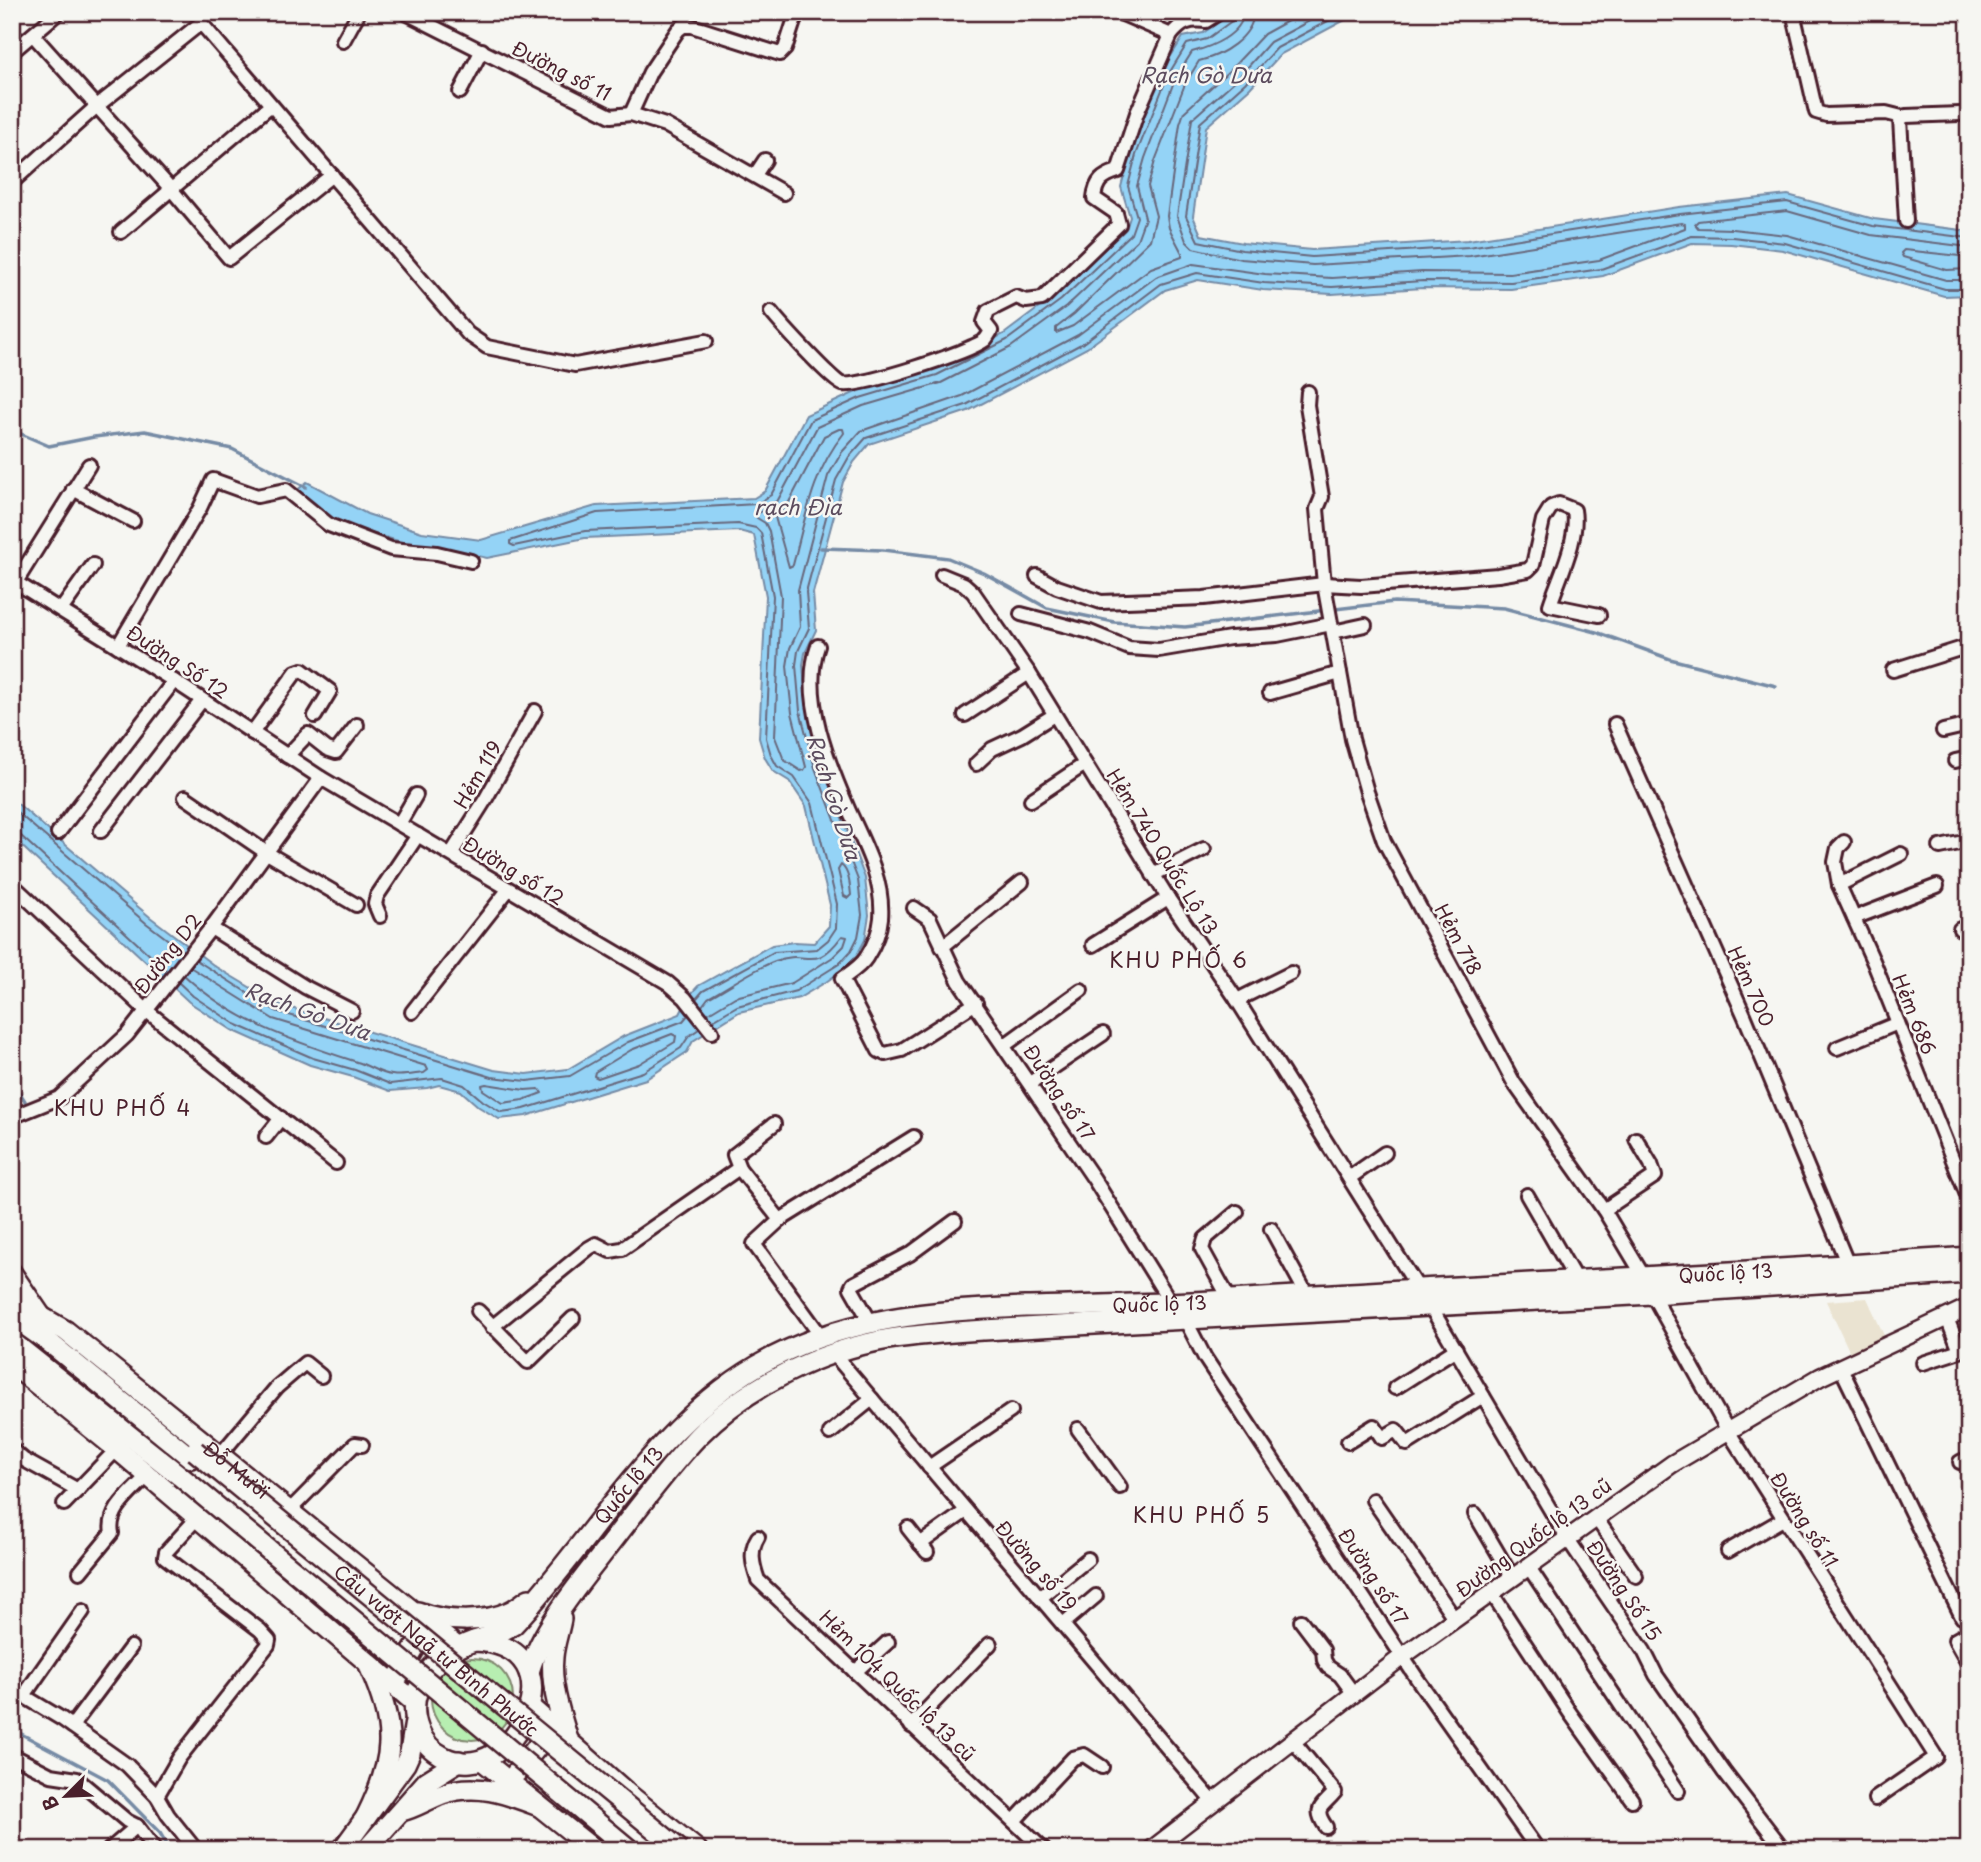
<svg xmlns="http://www.w3.org/2000/svg" width="1981" height="1862" viewBox="0 0 1981 1862" font-family="'Playpen Sans',sans-serif">
<style>
.built{fill:#eae3d1}
.green{fill:#b7eeb1;stroke:#80866e;stroke-width:2}
.water{fill:#94d3f6;stroke:#768ba5;stroke-width:2}
.lines{fill:none;stroke-linecap:round;stroke-linejoin:round}
.shore{stroke:#68677c;stroke-width:2}
.stream{stroke:#768ba5;stroke-width:3.5}
.minor-casing{stroke:#4a1f2b;stroke-width:18}
.tertiary-casing{stroke:#4a1f2b;stroke-width:21}
.trunk-casing{stroke:#4a1f2b;stroke-width:24}
.minor{stroke:#f6f6f2;stroke-width:12}
.tertiary{stroke:#f6f6f2;stroke-width:16}
.trunk{stroke:#f6f6f2;stroke-width:19}
.trunk-bridge-casing{stroke:#4a1f2b;stroke-width:24;stroke-linecap:butt}
.trunk-bridge{stroke:#f6f6f2;stroke-width:19}
.labels{text-anchor:middle;dominant-baseline:central;stroke-width:5;stroke-linejoin:round;paint-order:stroke}
.street-label{font-size:19px;fill:#4a1f2b;stroke:#f6f6f2}
.water-label{font-size:21px;font-style:italic;fill:#5c4c5e;stroke:#f6f6f2}
.neighbourhood-label{font-size:21px;letter-spacing:2px;fill:#4a1f2b;stroke:#f6f6f2}
</style>
<rect width="100%" height="100%" fill="#f6f6f2"/>
<filter id="ink" filterUnits="userSpaceOnUse"><feTurbulence type="fractalNoise" baseFrequency=".0143" numOctaves="2"/><feDisplacementMap in="SourceGraphic" scale="14" xChannelSelector="R" yChannelSelector="G"/><feConvolveMatrix kernelMatrix="1 2 1 2 8 2 1 2 1" color-interpolation-filters="sRGB"/></filter>
<g filter="url(#ink)">
<!-- built -->
<polygon class="built" points="1867,1298 1887,1342 1852,1357 1826,1301"/>
<!-- green -->
<circle class="green" cx="472" cy="1699" r="41"/>
<!-- water -->
<polygon class="water" points="1232,12 1360,12 1281,54 1250,88 1206,127 1193,216 1201,235 1243,243 1312,250 1468,240 1679,207 1788,195 1874,219 1969,231 1969,295 1944,296 1783,250 1731,244 1692,243 1603,276 1511,289 1423,288 1332,294 1263,290 1198,280 1165,290 1087,348 968,411 869,444 854,462 843,482 813,593 816,630 805,653 803,665 807,709 822,766 865,878 869,915 865,940 857,955 844,969 826,982 799,998 739,1012 693,1041 687,1052 646,1079 526,1116 499,1119 479,1107 461,1091 439,1085 427,1088 390,1091 353,1077 310,1065 232,1030 189,1002 12,837 12,799 150,917 216,967 278,1004 494,1070 527,1074 568,1069 624,1036 680,1014 689,996 698,986 772,945 794,942 814,943 829,926 830,905 806,806 789,781 773,771 765,758 759,738 766,596 754,535 739,531 585,538 487,558 443,548 405,543 350,527 326,515 295,492 307,482 367,514 422,532 481,540 596,506 754,498 765,491 806,415 858,391 934,369 1004,334 1056,295 1126,229 1130,217 1121,187 1130,153 1161,72 1183,37 1203,33"/>
<g class="lines">
<!-- shore -->
<g class="shore">
<path d="M1244 12C1242 35 1211 47 1192 52L1175 79 1145 158 1137 186 1145 218 1137 240 1066 307 1011 347 941 383 863 406 817 427 778 500 756 515 757 518 765 523 769 531 781 596 775 737 784 760 801 771 804 770 806 767 792 713 787 666 790 648 800 627 798 590 828 476 842 452 861 431 962 396 1078 335 1156 277 1193 264 1265 274 1332 278 1422 272 1510 273 1599 260 1685 228V224L1681 223 1470 256 1313 265 1241 259 1193 248 1186 241 1177 216 1192 119 1239 77 1270 42 1326 12"/>
<path d="M1254 12C1253 38 1221 56 1199 61L1185 84 1155 161 1148 186 1156 216 1150 240 1074 314 1056 328V333L1073 326 1151 268 1182 257V253L1169 228 1167 216 1180 124 1184 112 1231 69 1264 34 1304 12"/>
<polyline points="1345,12 1277,48 1245,83 1200,123 1186,216 1198,241 1242,250 1312,257 1468,247 1680,214 1787,202 1873,226 1969,238"/>
<polyline points="1969,247 1871,235 1787,211 1698,221 1695,224 1698,228 1732,229 1787,235 1946,280 1969,280"/>
<polyline points="1969,257 1904,250 1901,253 1903,257 1947,270 1969,269"/>
<path d="M839 429H843L844 433C812 473 806 516 793 565L789 567 775 517 788 504 824 436Z"/>
<polyline points="12,808 146,923 183,951"/>
<polyline points="12,833 20,835 167,971"/>
<path d="M841 865C849 871 850 885 851 895L848 898 844 896 838 870Z"/>
<polyline points="196,960 276,1011 492,1077 527,1081 570,1076 628,1042 683,1021 688,1015"/>
<path d="M184 975C234 1022 293 1041 357 1062 368 1065 380 1074 392 1075 402 1077 414 1074 424 1073L428 1070 426 1066 273 1019 190 967"/>
<polyline points="178,982 193,996 235,1024 313,1058 355,1070 390,1084 442,1078 464,1085 483,1101 501,1112 524,1109 643,1072 681,1048 689,1036 699,1029"/>
<polyline points="696,999 703,991 774,952 817,949 828,940 836,928 837,904 812,803 794,777 777,766 771,755 766,738 773,596 761,533 756,528 738,524 585,531 514,546 510,544 510,541 597,513 757,504 771,495 811,420 860,398 937,375 1007,340 1061,300 1131,234 1137,217 1128,186 1136,155 1168,75 1187,44 1207,39 1233,20 1235,12"/>
<path d="M702 1006 708 998C730 986 752 970 775 961 808 948 813 975 842 936L847 937 844 946 833 957 792 983 735 997 707 1014"/>
<polyline points="713,1020 737,1006 796,991 839,964 851,951 858,937 862,915 858,880 815,768 800,711 796,665 798,651 809,628 806,592 836,480 849,457 866,438 966,405 1083,343 1161,284 1197,273 1264,283 1332,287 1423,281 1511,282 1601,269 1692,236 1732,237 1785,243 1945,289 1969,289"/>
<polygon points="672,1034 676,1036 675,1042 639,1064 598,1078 594,1076 595,1072 631,1050"/>
<polygon points="486,1084 525,1090 539,1089 542,1093 523,1100 503,1103 483,1090 482,1085"/>
</g>
<!-- stream -->
<g class="stream">
<polyline points="12,430 49,446 94,437 145,431 232,449 306,487"/>
<polyline points="821,548 883,550 948,558 984,573 1047,608 1114,622 1185,627 1394,602 1504,608 1596,632 1670,659 1776,686"/>
<polyline points="12,1081 25,1101"/>
<polyline points="12,1729 108,1780 160,1833 170,1850"/>
</g>
<defs>
<g id="minor">
<polyline points="404,12 611,116 631,114 665,125 784,193"/>
<polyline points="1793,12 1816,112 1826,115 1886,113 1902,117"/>
<polyline points="33,35 171,189 229,258 332,175"/>
<path d="M1171 35C1182 22 1189 19 1206 21L1220 12"/>
<polyline points="343,41 359,12"/>
<polyline points="12,52 59,12"/>
<polyline points="460,92 482,50"/>
<polyline points="631,114 650,72 678,30 683,26 692,26 780,54 785,49 797,12"/>
<polyline points="755,175 765,160"/>
<polyline points="12,182 97,106 201,23 468,334 487,347 575,365 706,341"/>
<polyline points="1906,221 1900,119 1906,116 1960,114"/>
<polyline points="121,232 271,105"/>
<path d="M771 312C779 322 834 383 842 384 859 388 969 352 985 340 987 338 989 334 991 331L984 322 988 311 1016 297 1026 301 1042 299 1119 224 1116 213 1094 198C1096 181 1102 176 1118 171L1137 113 1171 35 1118 12"/>
<polyline points="1308,392 1307,405 1322,497 1317,509 1324,584 1352,739 1367,792 1384,841 1514,1083 1604,1210 1644,1277"/>
<polyline points="73,489 133,521"/>
<polyline points="942,575 964,584 973,592 1029,673 1168,898 1237,1000 1418,1288"/>
<path d="M1037 576 1057 587 1101 602 1204 598 1324 584 1361 586 1498 575 1528 570 1533 565 1543 520 1551 507 1559 504 1574 510C1579 539 1559 577 1550 605L1599 615"/>
<polyline points="12,580 174,681 321,778 668,983 685,998 712,1032"/>
<polyline points="16,582 89,465"/>
<polyline points="61,610 93,565"/>
<polyline points="1021,614 1090,632 1129,648 1159,650 1230,638 1277,635 1331,624"/>
<polyline points="1333,632 1365,625"/>
<polyline points="118,646 200,508 213,480 257,496 286,490 329,525 391,549 437,553 471,561"/>
<path d="M818 646C800 696 829 765 849 811 864 844 884 880 881 918 880 931 873 947 866 958 861 966 850 973 842 979L879 1051 885 1054 902 1050 976 1003"/>
<polyline points="1893,670 1969,646"/>
<polyline points="1270,693 1340,673"/>
<polyline points="965,715 1029,673"/>
<polyline points="1615,724 1745,1017 1848,1265"/>
<polyline points="1943,731 1969,725"/>
<polyline points="252,733 296,672 302,670 330,691 315,716"/>
<polyline points="287,756 308,734 327,749 336,752 357,725"/>
<polyline points="1955,761 1969,758"/>
<polyline points="976,764 992,749 1022,735 1054,715"/>
<polyline points="185,797 267,853 356,905"/>
<polyline points="1031,800 1085,764"/>
<polyline points="399,824 416,795"/>
<polyline points="101,831 202,700"/>
<polyline points="58,833 174,681"/>
<polyline points="1844,842 1838,848 1835,862 1839,885 1874,963 1969,1200"/>
<polyline points="1940,847 1969,841"/>
<polyline points="451,854 485,800 535,711"/>
<polyline points="1153,875 1204,849"/>
<polyline points="1839,885 1901,854"/>
<polyline points="17,889 147,1011 336,1163"/>
<polyline points="914,908 930,919 959,981 1094,1179 1171,1303"/>
<polyline points="380,916 375,904 377,896 418,835"/>
<polyline points="1854,918 1937,886"/>
<polyline points="211,928 305,987 352,1011"/>
<polyline points="1960,929 1969,927"/>
<polyline points="1093,945 1168,898"/>
<polyline points="942,947 1022,882"/>
<polyline points="1237,1000 1291,973"/>
<polyline points="412,1012 508,890"/>
<polyline points="1005,1045 1081,990"/>
<polyline points="1837,1048 1898,1023"/>
<polyline points="1030,1083 1103,1034"/>
<polyline points="12,1117 59,1098 127,1035 211,928 321,778"/>
<polyline points="774,1124 734,1155 739,1168 780,1220"/>
<polyline points="266,1137 281,1118"/>
<polyline points="1349,1178 1385,1153"/>
<polyline points="1527,1195 1576,1280"/>
<polyline points="1604,1210 1655,1176 1651,1164 1636,1139"/>
<polyline points="1271,1229 1307,1295"/>
<polyline points="1652,1294 1728,1431 1936,1757 1875,1799"/>
<polyline points="1230,1300 1202,1249 1205,1239 1237,1212"/>
<polyline points="1430,1306 1567,1538 1644,1651 1656,1675 1724,1772 1784,1850"/>
<polyline points="478,1311 528,1362 573,1318"/>
<polyline points="1185,1319 1205,1358 1418,1680 1538,1850"/>
<polyline points="870,1321 851,1288 853,1284 910,1254 955,1221"/>
<polyline points="492,1327 589,1248 596,1244 610,1251 622,1249 739,1168"/>
<polyline points="821,1336 754,1244 780,1220 914,1137"/>
<polyline points="833,1353 1213,1802"/>
<polyline points="1923,1363 1960,1351 1947,1318"/>
<polyline points="1841,1368 1962,1617"/>
<polyline points="1395,1388 1456,1349"/>
<polyline points="1078,1429 1120,1487"/>
<polyline points="830,1433 872,1399"/>
<polyline points="1348,1442 1374,1426 1382,1438 1396,1430 1407,1444 1483,1396"/>
<polyline points="12,1450 24,1460 78,1490"/>
<polyline points="220,1455 277,1387 305,1363 321,1376"/>
<polyline points="1960,1462 1969,1458"/>
<polyline points="929,1467 1011,1411"/>
<polyline points="1373,1500 1455,1619"/>
<polyline points="64,1504 117,1449"/>
<polyline points="289,1511 355,1444 362,1445"/>
<polyline points="1475,1514 1512,1577"/>
<polyline points="1596,1518 1636,1576"/>
<polyline points="908,1528 927,1552"/>
<path d="M758 1537C749 1551 753 1566 758 1580L1044 1850"/>
<polyline points="920,1544 966,1511"/>
<polyline points="1728,1551 1783,1519"/>
<polyline points="1528,1566 1678,1791"/>
<path d="M80 1572 112 1533C107 1509 133 1492 148 1475"/>
<polyline points="1491,1592 1570,1713 1632,1800"/>
<polyline points="1040,1598 1088,1559"/>
<polyline points="83,1611 25,1694 27,1698 62,1719 127,1765 157,1796 168,1815 196,1850"/>
<polyline points="1301,1621 1323,1650 1324,1660 1328,1667 1340,1675 1354,1694"/>
<polyline points="1063,1624 1096,1596"/>
<polyline points="1969,1632 1955,1640 1969,1665"/>
<polyline points="855,1672 888,1642"/>
<polyline points="72,1726 131,1647"/>
<polyline points="911,1726 990,1644"/>
<path d="M1293 1741 1335 1792C1323 1807 1312 1807 1326 1827"/>
<polyline points="12,1755 51,1775 77,1779 127,1821 137,1826 155,1850"/>
<polyline points="157,1796 179,1758 268,1645 269,1640 260,1630 165,1557 166,1552 198,1517"/>
<polyline points="1014,1821 1073,1758 1084,1755 1102,1767"/>
<polyline points="109,1850 137,1826"/>
</g>
<g id="tertiary">
<polyline points="12,1271 44,1318"/>
<polyline points="1151,1850 1403,1656 1672,1464 1820,1377 1969,1307"/>
</g>
<g id="trunk">
<path id="s1" d="M12 1300 66 1331 457 1647"/>
<polyline points="12,1316 50,1343 191,1458"/>
<polyline points="12,1342 180,1476"/>
<polyline points="12,1364 117,1449 413,1701"/>
<path d="M418 1612C444 1622 485 1624 511 1611 517 1608 523 1603 529 1599"/>
<path d="M561 1619C559 1631 554 1644 553 1657 550 1686 561 1716 569 1743"/>
<path id="s2" d="M474 1641 496 1634 513 1625C593 1540 653 1427 757 1366 842 1317 929 1311 1025 1307 1094 1305 1163 1304 1231 1300 1477 1285 1723 1274 1969 1257"/>
<path d="M474 1641C584 1645 515 1791 444 1757 432 1751 423 1741 419 1730 402 1688 437 1654 474 1641Z"/>
<path d="M529 1672C541 1628 583 1579 611 1543 639 1507 667 1469 698 1436 748 1385 820 1351 889 1339 921 1334 953 1332 984 1330L1652 1294 1969 1273"/>
<polyline points="398,1677 416,1646 438,1634"/>
<polyline points="530,1707 628,1794 697,1850"/>
<polyline points="482,1760 594,1850"/>
<polyline points="516,1773 542,1741 545,1722"/>
<path d="M401 1811C415 1808 428 1799 442 1794 477 1782 507 1794 539 1806"/>
<path d="M366 1817C395 1759 397 1728 370 1668"/>
<polyline points="342,1850 405,1764 410,1753 415,1721"/>
<polyline points="366,1850 427,1781 459,1761"/>
</g>
</defs>
<!-- minor casing -->
<use href="#minor" class="minor-casing"/>
<!-- tertiary casing -->
<use href="#tertiary" class="tertiary-casing"/>
<!-- trunk casing -->
<use href="#trunk" class="trunk-casing"/>
<!-- minor -->
<use href="#minor" class="minor"/>
<!-- tertiary -->
<use href="#tertiary" class="tertiary"/>
<!-- trunk -->
<use href="#trunk" class="trunk"/>
<defs>
<g id="trunk-bridge">
<path id="s3" d="M195 1451 680 1850"/>
<polyline points="180,1476 630,1850"/>
</g>
</defs>
<!-- trunk-bridge casing -->
<use href="#trunk-bridge" class="trunk-bridge-casing"/>
<!-- trunk-bridge -->
<use href="#trunk-bridge" class="trunk-bridge"/>
</g>
</g>
<g class="labels">
<!-- street labels -->
<g class="street-label">
<text transform="translate(562 70) rotate(27)">Đường số 11</text>
<text transform="translate(178 661) rotate(33)">Đường Số 12</text>
<text transform="translate(477 774) rotate(-60)">Hẻm 119</text>
<text transform="translate(1163 851) rotate(58)">Hẻm 740 Quốc Lộ 13</text>
<text transform="translate(514 870) rotate(31)">Đường số 12</text>
<text transform="translate(1459 939) rotate(62)">Hẻm 718</text>
<text transform="translate(167 953) rotate(-52)">Đường D2</text>
<text transform="translate(1752 986) rotate(66)">Hẻm 700</text>
<text transform="translate(1915 1014) rotate(68)">Hẻm 686</text>
<text transform="translate(1060 1092) rotate(56)">Đường số 17</text>
<text stroke="none"><textPath href="#s2" startOffset="1379">Quốc lộ 13</textPath></text>
<text stroke="none"><textPath href="#s2" startOffset="812">Quốc lộ 13</textPath></text>
<text stroke="none"><textPath href="#s1" startOffset="282">Đỗ Mười</textPath></text>
<text stroke="none"><textPath href="#s2" startOffset="224">Quốc lộ 13</textPath></text>
<text transform="translate(1805 1519) rotate(58)">Đường số 11</text>
<text transform="translate(1533 1537) rotate(-36)">Đường Quốc lộ 13 cũ</text>
<text transform="translate(1037 1565) rotate(49)">Đường số 19</text>
<text transform="translate(1374 1576) rotate(57)">Đường số 17</text>
<text transform="translate(1625 1590) rotate(56)">Đường Số 15</text>
<text stroke="none"><textPath href="#s3" startOffset="313">Cầu vượt Ngã tư Bình Phước</textPath></text>
<text transform="translate(898 1685) rotate(44)">Hẻm 104 Quốc lộ 13 cũ</text>
</g>
<!-- water labels -->
<g class="water-label">
<text x="1206" y="74">Rạch Gò Dưa</text>
<text x="798" y="506">rạch Đìa</text>
<text transform="translate(835 797) rotate(72)">Rạch Gò Dưa</text>
<text transform="translate(308 1010) rotate(20)">Rạch Gò Dưa</text>
</g>
<!-- neighbourhood labels -->
<g class="neighbourhood-label">
<text x="1179" y="959">KHU PHỐ 6</text>
<text x="123" y="1107">KHU PHỐ 4</text>
<text x="1202" y="1514">KHU PHỐ 5</text>
</g>
</g>
<!-- margin -->
<rect width="1981" height="1862" fill="none" stroke="#f6f6f2" stroke-width="42"/>
<rect x="21" y="21" width="1939" height="1820" fill="none" stroke="#4a1f2b" stroke-width="2.5" filter="url(#ink)"/>
<!-- north arrow -->
<g transform="translate(66 1796) rotate(246)" stroke="#f6f6f2" stroke-width="5" paint-order="stroke">
<path d="M0-5L12 26L0 18L-12 26Z" fill="#4a1f2b"/>
<text y="-10" font-size="19" font-weight="bold" text-anchor="middle" fill="#4a1f2b">B</text>
</g>
</svg>
